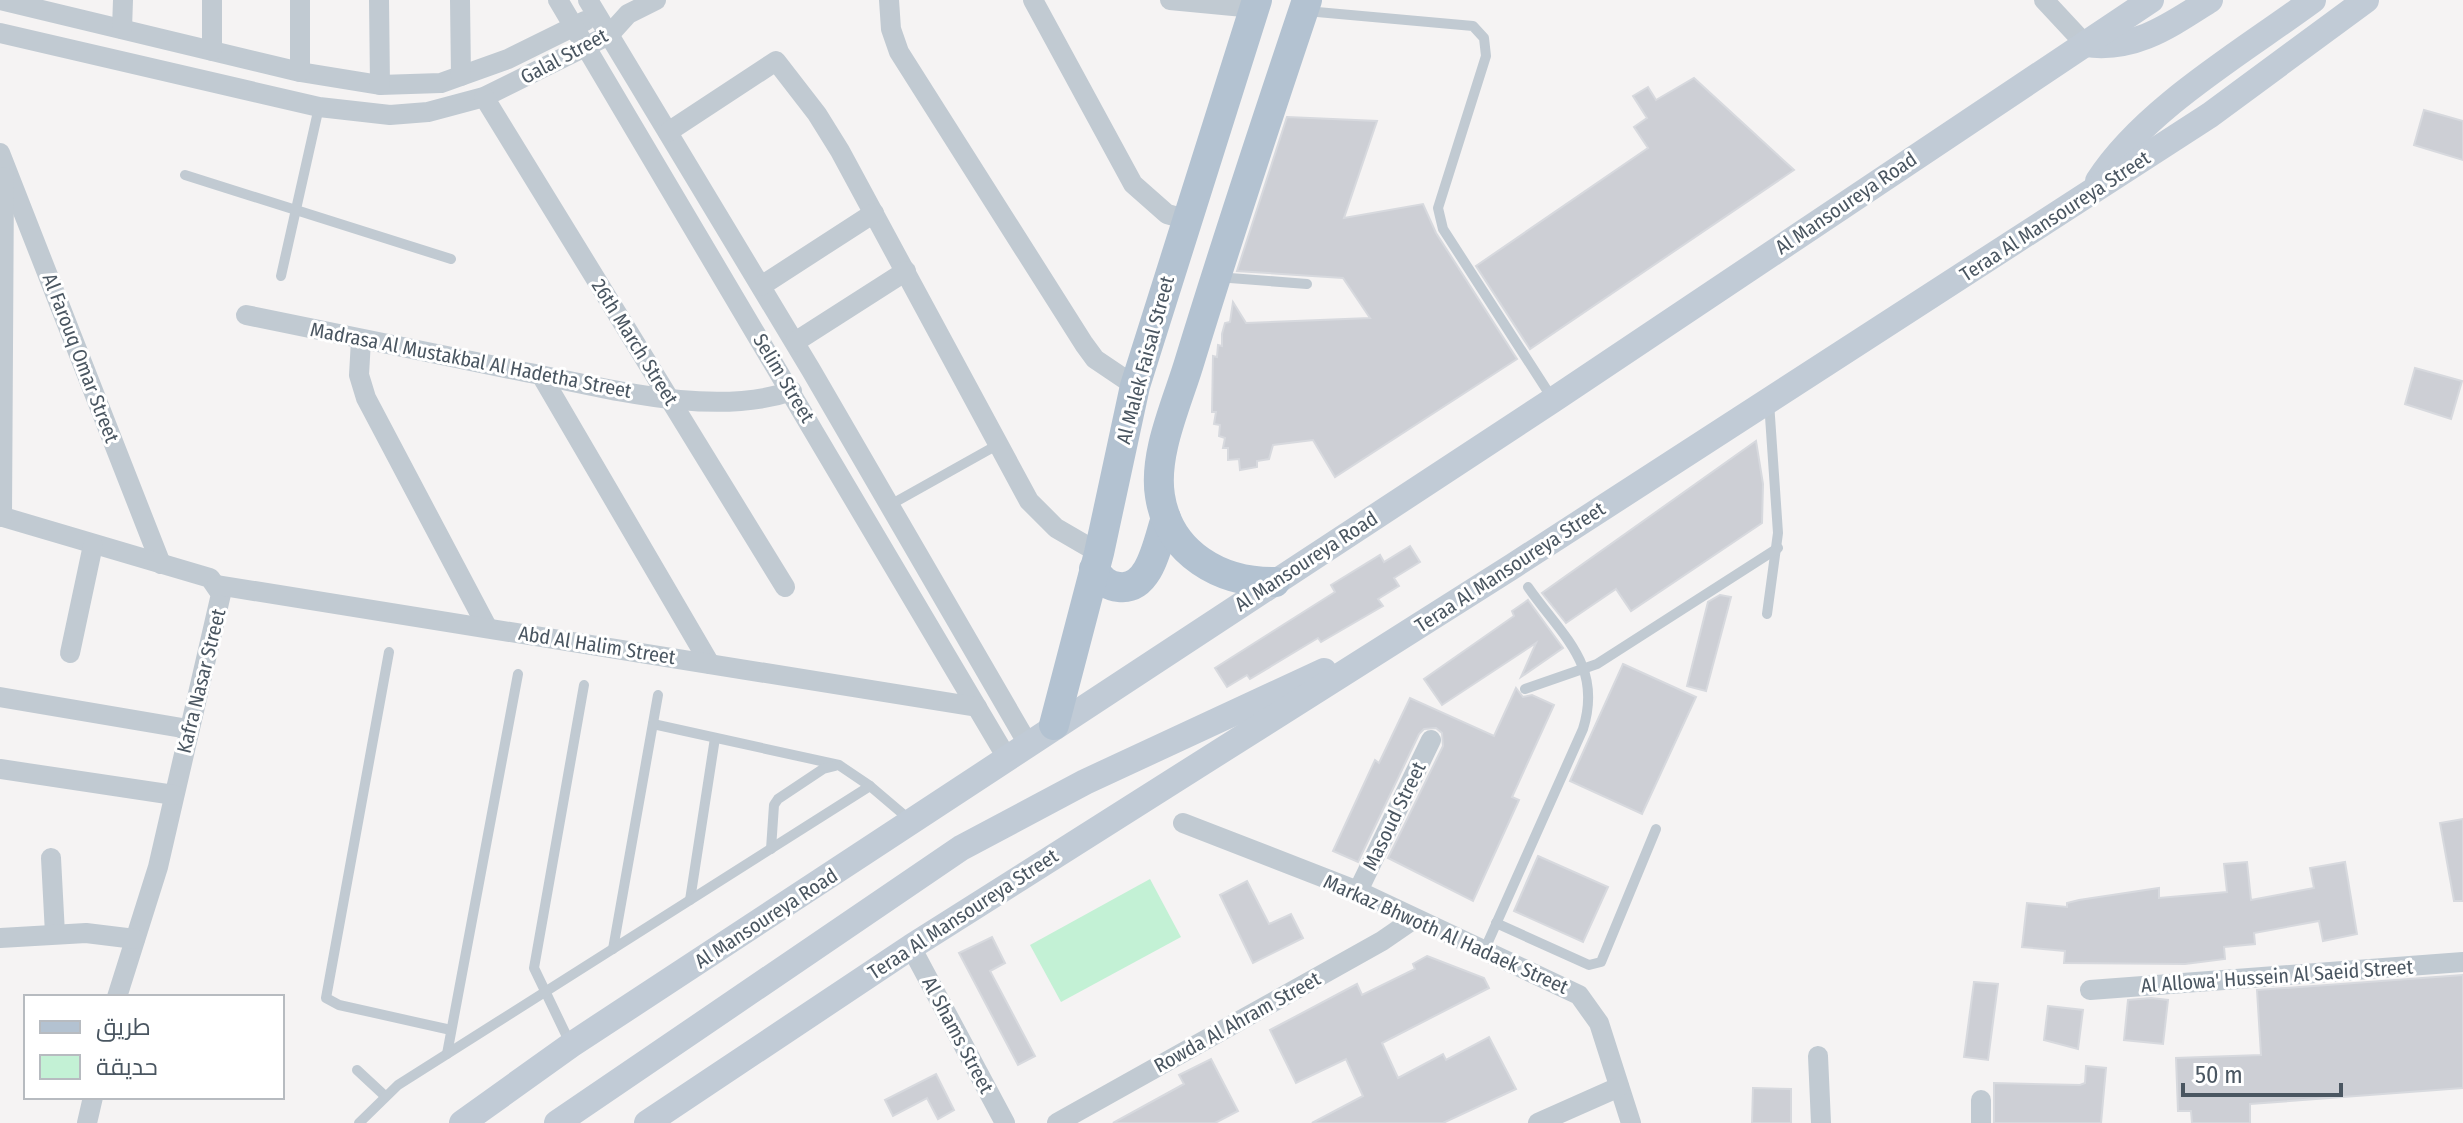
<svg xmlns="http://www.w3.org/2000/svg" width="2463" height="1123" viewBox="0 0 2463 1123" font-family="'Fira Sans Condensed',Cairo,sans-serif">
<style>
.green{fill:#c3f1d5}
.building{fill:#cdcfd5;stroke:#d7d9de;stroke-width:2}
.lines{fill:none;stroke-linecap:round;stroke-linejoin:round}
.service{stroke:#c1cad2;stroke-width:10}
.minor{stroke:#c1cad2;stroke-width:20}
.secondary{stroke:#c1cbd6;stroke-width:26}
.primary{stroke:#b3c2d1;stroke-width:30}
.labels{text-anchor:middle;dominant-baseline:central;stroke-width:6;stroke-linejoin:round;paint-order:stroke}
.street-label{font-size:20px;fill:#4a5661;stroke:#fff}
</style>
<rect width="100%" height="100%" fill="#f5f3f3"/>
<!-- green -->
<polygon class="green" points="1150,879 1181,937 1061,1002 1030,945"/>
<!-- building -->
<g class="building">
<polygon points="1694,78 1794,170 1530,349 1476,266 1648,148 1634,127 1647,118 1633,96 1648,87 1656,100"/>
<polygon points="2424,110 2463,121 2463,160 2414,145"/>
<polygon points="1287,117 1377,121 1344,218 1423,204 1436,233 1517,359 1335,477 1313,440 1273,445 1269,459 1257,461 1257,467 1240,470 1239,459 1228,460 1228,448 1223,448 1225,438 1219,436 1220,425 1214,424 1216,412 1212,412 1213,356 1217,357 1218,345 1222,346 1222,334 1225,323 1230,322 1233,302 1246,323 1370,318 1343,278 1237,271"/>
<polygon points="2415,368 2462,381 2451,419 2405,404"/>
<polygon points="1756,441 1763,484 1762,523 1631,611 1616,589 1566,623 1542,593"/>
<polygon points="1410,546 1420,562 1394,578 1399,586 1378,599 1383,606 1321,642 1318,638 1250,679 1247,675 1227,687 1215,668 1335,592 1331,585 1380,555 1384,562"/>
<polygon points="1720,595 1731,597 1706,691 1687,686 1708,602"/>
<polygon points="1528,600 1563,648 1521,677 1536,643 1442,705 1424,679 1514,616 1512,611"/>
<polygon points="1623,664 1696,697 1642,814 1570,781"/>
<polygon points="1516,688 1523,697 1532,695 1554,705 1512,797 1519,800 1473,901 1388,858 1443,746 1442,733 1436,728 1424,729 1419,734 1358,862 1333,851 1375,760 1379,763 1410,698 1494,736"/>
<polygon points="2463,819 2463,901 2454,901 2440,823"/>
<polygon points="1538,856 1608,887 1583,942 1514,911"/>
<polygon points="2247,862 2251,900 2314,888 2310,868 2345,862 2357,934 2323,941 2319,921 2254,933 2255,944 2224,947 2225,959 2185,964 2064,963 2065,951 2022,947 2027,903 2067,907 2067,903 2079,900 2159,888 2159,898 2227,892 2224,864"/>
<polygon points="1247,881 1269,924 1291,914 1303,938 1253,963 1220,895"/>
<polygon points="992,937 1005,963 990,971 1035,1056 1018,1065 959,953"/>
<polygon points="1427,956 1484,978 1489,988 1382,1043 1398,1078 1443,1054 1446,1060 1489,1037 1516,1089 1443,1123 1312,1123 1363,1096 1346,1059 1296,1083 1270,1030 1357,984 1362,995 1415,969 1413,964"/>
<polygon points="2463,975 2463,1088 2250,1104 2250,1123 2192,1123 2191,1111 2178,1111 2176,1058 2261,1055 2257,990"/>
<polygon points="1974,982 1998,984 1988,1060 1964,1057"/>
<polygon points="2151,998 2168,1000 2163,1044 2124,1040 2128,1000"/>
<polygon points="2048,1006 2083,1010 2078,1049 2044,1040"/>
<polygon points="1211,1059 1238,1111 1215,1123 1113,1123 1184,1084 1179,1075"/>
<polygon points="2086,1066 2106,1068 2101,1123 1994,1123 1994,1083 2080,1085 2085,1083"/>
<polygon points="936,1074 954,1110 938,1119 927,1098 893,1116 885,1100"/>
<polygon points="1753,1088 1791,1089 1791,1123 1752,1123"/>
</g>
<g class="lines">
<!-- service -->
<g class="service">
<polyline points="1306,11 1473,26 1484,38 1486,56 1438,208 1443,229 1552,398"/>
<polyline points="185,175 451,259"/>
<polyline points="281,276 319,107"/>
<polyline points="1217,277 1307,284"/>
<polyline points="890,505 999,444"/>
<polyline points="1767,614 1778,533 1769,402"/>
<polyline points="389,652 326,998 339,1005 451,1030"/>
<polyline points="1525,689 1597,664 1778,548"/>
<polyline points="653,724 839,765 870,786"/>
<polyline points="771,849 774,805 778,799 823,769 835,766"/>
<polyline points="690,900 715,738"/>
<polyline points="1496,923 1589,965 1601,962 1656,829"/>
<polyline points="613,949 658,695"/>
<path d="M1484 951 1583 729C1603 665 1562 636 1528 587"/>
<polyline points="571,1045 534,968 584,685"/>
<polyline points="447,1054 518,674"/>
<polyline points="357,1070 385,1096"/>
<polyline points="359,1123 398,1085 870,786 910,820"/>
</g>
<!-- minor -->
<g class="minor">
<polyline points="0,0 300,72 380,85 441,83 508,59 585,21"/>
<polyline points="379,0 380,85"/>
<polyline points="460,0 461,76"/>
<polyline points="558,0 1007,758"/>
<polyline points="588,0 811,370 1028,744"/>
<polyline points="889,0 891,29 899,52 1084,344 1095,359 1135,386"/>
<polyline points="1033,0 1133,184 1167,214 1185,219"/>
<polyline points="1170,0 1254,8"/>
<polyline points="2044,0 2085,44"/>
<polyline points="122,29 123,0"/>
<polyline points="0,33 319,107 390,115 428,112 484,97 609,35 628,14 656,0"/>
<polyline points="212,51 212,0"/>
<polyline points="300,72 300,0"/>
<polyline points="484,97 785,587"/>
<polyline points="668,132 776,61 817,114 840,151 1029,501 1056,528 1099,553"/>
<polyline points="0,153 161,564"/>
<polyline points="761,286 874,213"/>
<path d="M246 315C336 334 426 352 515 370 600 386 709 419 792 391"/>
<polyline points="361,340 359,375 366,398 487,627"/>
<polyline points="795,342 906,271"/>
<polyline points="541,375 710,664"/>
<polyline points="0,516 210,578 221,594 158,867 117,997"/>
<polyline points="2,517 4,177"/>
<polyline points="217,585 977,707"/>
<polyline points="70,653 93,545"/>
<polyline points="0,697 188,729"/>
<polyline points="0,769 174,795"/>
<polyline points="1183,823 1358,891 1579,995 1599,1023 1631,1123"/>
<polyline points="51,858 55,934"/>
<polyline points="1358,891 1431,740"/>
<polyline points="0,938 86,933 135,939"/>
<polyline points="911,947 1005,1123"/>
<polyline points="2090,990 2463,962"/>
<polyline points="1818,1056 1821,1123"/>
<polyline points="87,1123 93,1097"/>
<polyline points="1057,1123 1382,941 1414,919"/>
<polyline points="1538,1123 1619,1087"/>
<polyline points="1981,1123 1981,1100"/>
</g>
<!-- secondary -->
<g class="secondary">
<path d="M2085 44C2135 51 2169 26 2210 0"/>
<path d="M2098 181C2144 109 2244 51 2313 0"/>
<polyline points="462,1123 571,1045 1553,400 2151,0"/>
<polyline points="557,1123 961,848 1085,782 1324,671"/>
<polyline points="647,1123 911,947 1513,566 2210,115 2366,0"/>
</g>
<!-- primary -->
<g class="primary">
<path d="M1094 569C1100 579 1107 586 1119 587 1151 591 1158 540 1166 518"/>
<path d="M1275 582C1221 583 1169 554 1160 496 1153 453 1178 401 1190 360 1227 239 1267 119 1307 0"/>
<polyline points="1054,725 1099,553 1135,386 1257,0"/>
</g>
</g>
<g class="labels">
<!-- street labels -->
<g class="street-label">
<text transform="translate(564 56) rotate(-28)">Galal Street</text>
<text transform="translate(1846 203) rotate(-34)">Al Mansoureya Road</text>
<text transform="translate(2055 216) rotate(-33)">Teraa Al Mansoureya Street</text>
<text transform="translate(635 342) rotate(58)">26th March Street</text>
<text transform="translate(81 358) rotate(69)">Al Farouq Omar Street</text>
<text transform="translate(471 360) rotate(11)">Madrasa Al Mustakbal Al Hadetha Street</text>
<text transform="translate(1145 360) rotate(-75)">Al Malek Faisal Street</text>
<text transform="translate(784 378) rotate(59)">Selim Street</text>
<text transform="translate(1306 561) rotate(-33)">Al Mansoureya Road</text>
<text transform="translate(1510 567) rotate(-33)">Teraa Al Mansoureya Street</text>
<text transform="translate(597 645) rotate(9)">Abd Al Halim Street</text>
<text transform="translate(201 681) rotate(-76)">Kafra Nasar Street</text>
<text transform="translate(1394 816) rotate(-64)">Masoud Street</text>
<text transform="translate(963 914) rotate(-33)">Teraa Al Mansoureya Street</text>
<text transform="translate(766 918) rotate(-33)">Al Mansoureya Road</text>
<text transform="translate(1446 934) rotate(24)">Markaz Bhwoth Al Hadaek Street</text>
<text transform="translate(2277 976) rotate(-4)">Al Allowa' Hussein Al Saeid Street</text>
<text transform="translate(1237 1022) rotate(-29)">Rowda Al Ahram Street</text>
<text transform="translate(958 1035) rotate(62)">Al Shams Street</text>
</g>
</g>
<!-- legend -->
<rect x="24" y="995" width="260" height="104" fill="#ffffff" stroke="#b7bbc0" stroke-width="2"/>
<rect x="40" y="1021" width="40" height="12" fill="#b3c2d1" stroke="#b7bbc0" stroke-width="2"/>
<text x="96" y="1035" font-size="24" fill="#4a5661">طريق</text>
<rect x="40" y="1055" width="40" height="24" fill="#c3f1d5" stroke="#b7bbc0" stroke-width="2"/>
<text x="96" y="1075" font-size="24" fill="#4a5661">حديقة</text>
<!-- scale -->
<path d="M2183 1083v12h158v-12" fill="none" stroke="#4a5661" stroke-width="4"/>
<text x="2195" y="1083" font-size="24" fill="#4a5661" stroke="#ffffff" stroke-width="6" paint-order="stroke">50 m</text>
</svg>
